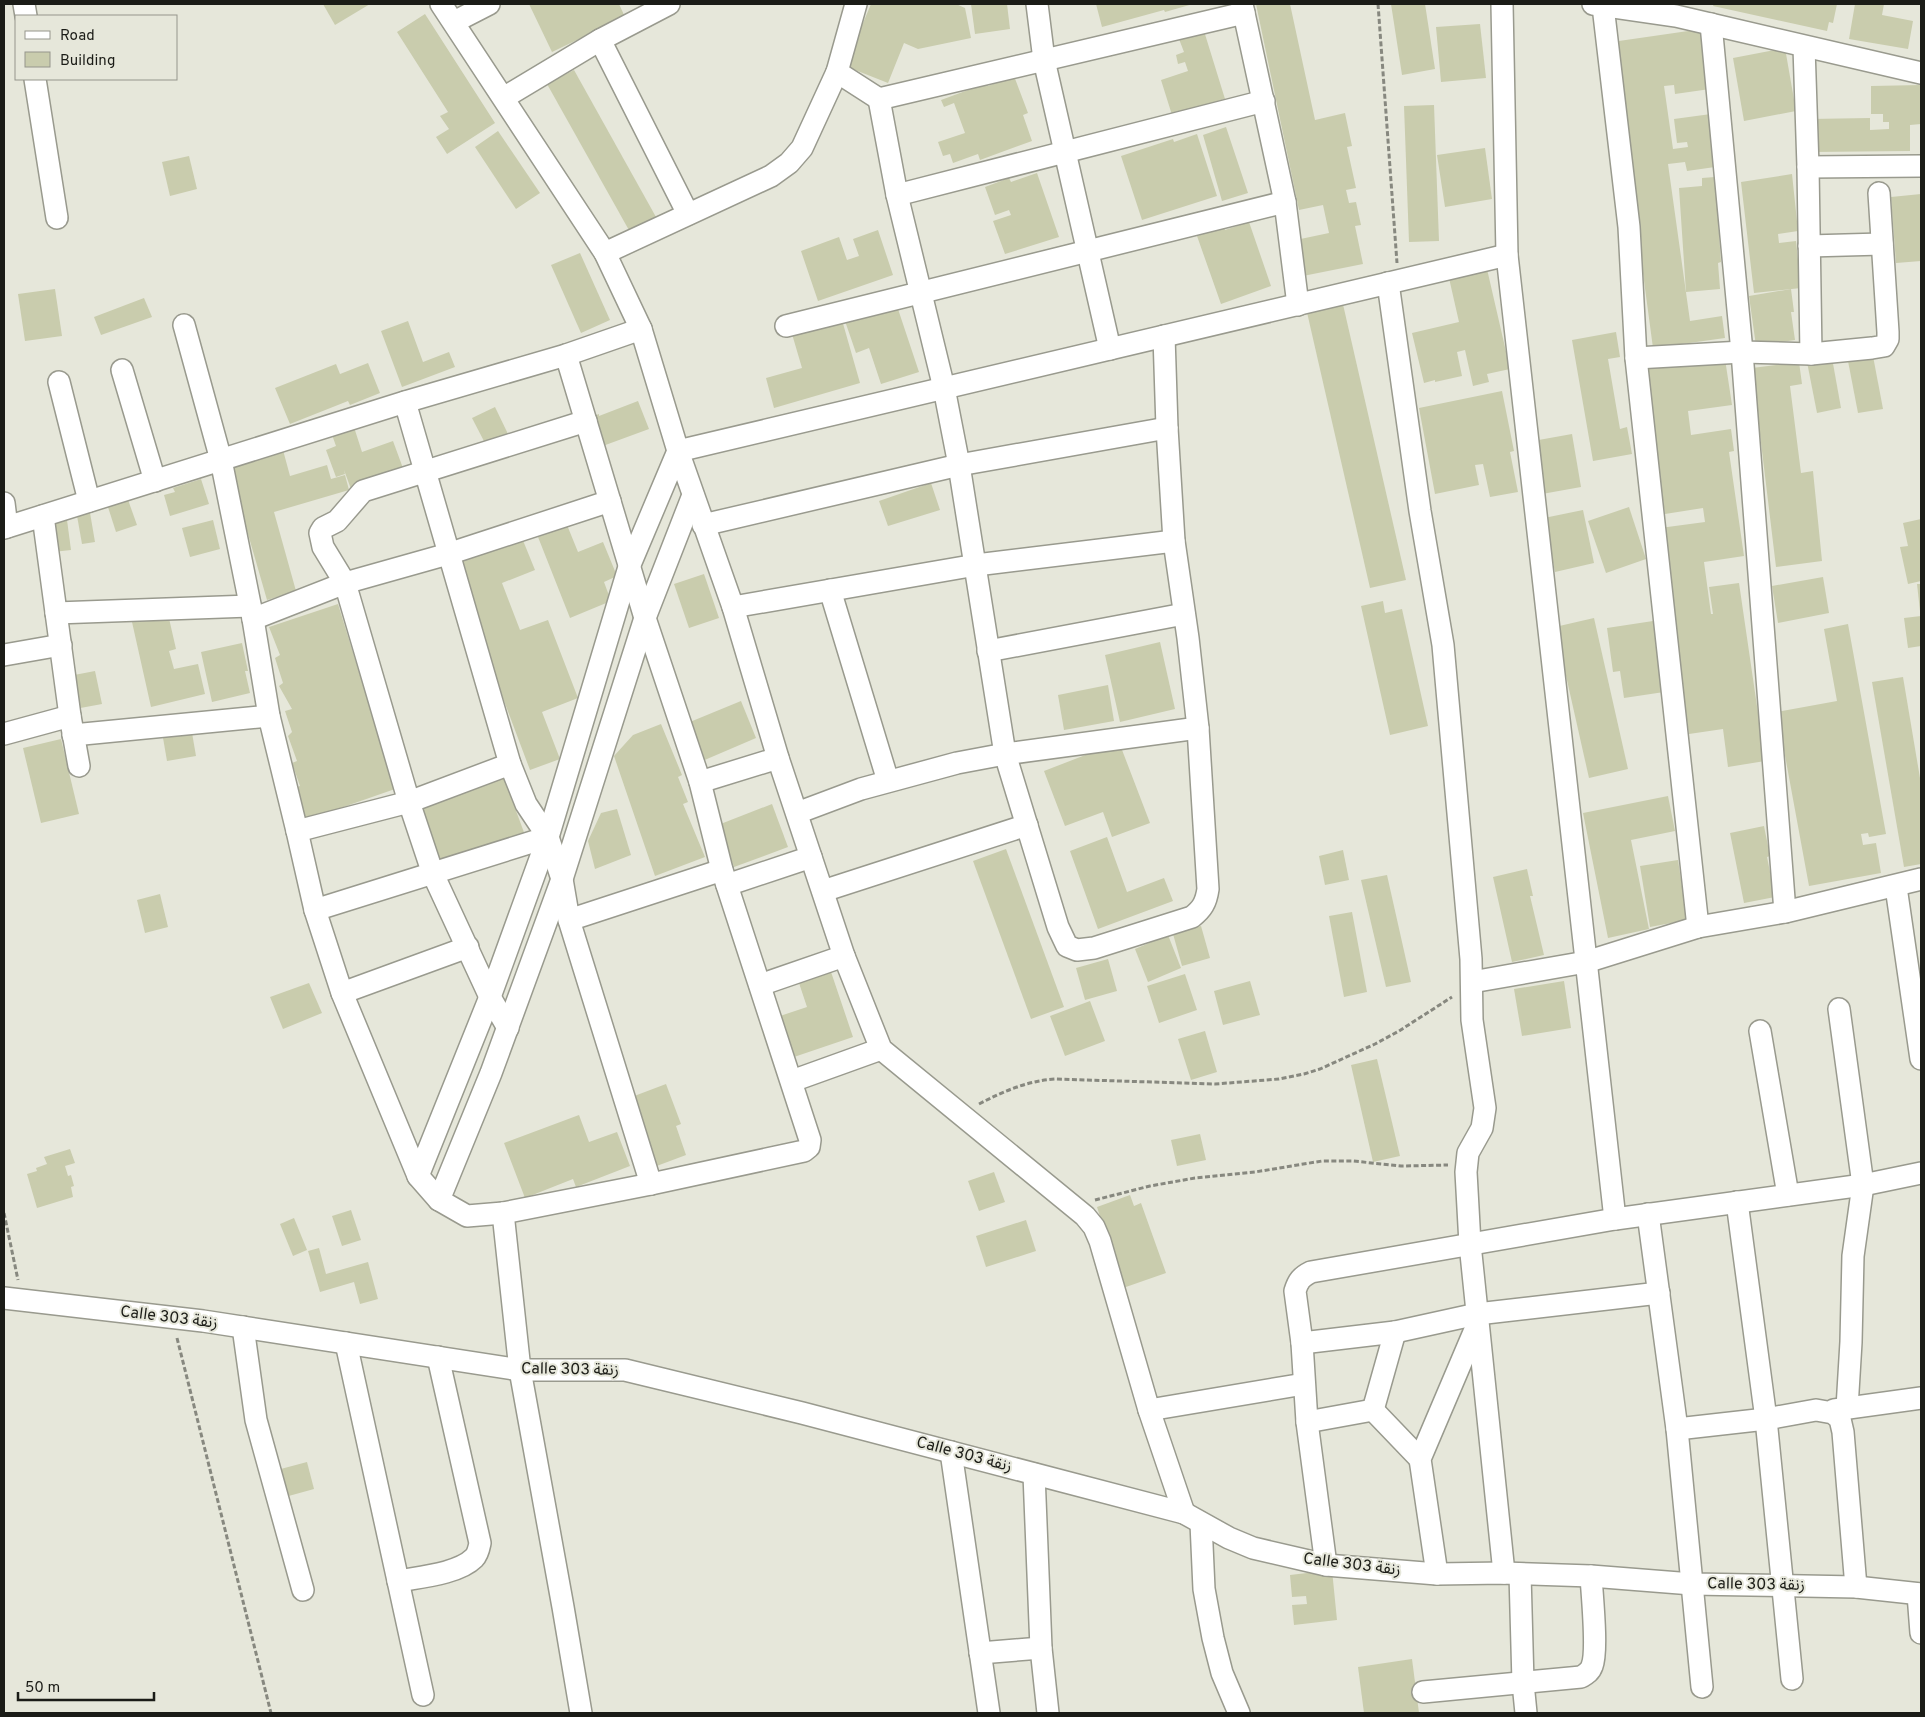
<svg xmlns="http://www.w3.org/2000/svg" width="1925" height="1717" viewBox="0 0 1925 1717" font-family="Overpass,'Noto Sans Arabic',sans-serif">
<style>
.building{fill:#c9ccad}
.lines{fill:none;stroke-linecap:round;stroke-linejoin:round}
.minor-casing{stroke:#999a8e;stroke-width:24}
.path{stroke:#87887f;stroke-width:3;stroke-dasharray:5 2.5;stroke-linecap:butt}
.minor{stroke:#fff;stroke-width:21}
.labels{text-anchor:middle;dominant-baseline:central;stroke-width:4;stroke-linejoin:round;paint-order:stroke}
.street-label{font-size:16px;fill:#1b1c17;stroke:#e6e7da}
</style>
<rect width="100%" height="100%" fill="#e6e7da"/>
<!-- building -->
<g class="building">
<polygon points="323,4 370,4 335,25"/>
<polygon points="529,4 619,4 625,17 552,52"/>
<polygon points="871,4 956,4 965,8 971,38 918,49 904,43 888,83 845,66"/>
<polygon points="971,4 1007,4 1010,29 975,34"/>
<polygon points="1096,4 1193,4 1165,12 1164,10 1102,27"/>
<polygon points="1256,4 1290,4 1315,120 1345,113 1352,146 1347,147 1356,188 1346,190 1349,203 1356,202 1361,225 1355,226 1363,264 1298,277 1291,241 1329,233 1323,205 1299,210"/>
<polygon points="1391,4 1425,4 1435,69 1402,75"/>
<polygon points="1714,4 1837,4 1833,23 1829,22 1827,31 1713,6"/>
<polygon points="1855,4 1884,4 1882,15 1913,21 1908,49 1849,39"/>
<polygon points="425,14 495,123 447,154 436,137 449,129 440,116 448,112 397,32"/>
<polygon points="1480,24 1486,78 1441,82 1436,27"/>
<polygon points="1702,29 1710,89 1675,94 1674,85 1664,86 1673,149 1688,147 1687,142 1677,143 1674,119 1711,114 1715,167 1687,171 1685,162 1668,164 1690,321 1722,316 1725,338 1653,348 1612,42"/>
<polygon points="1204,31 1225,99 1172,115 1161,80 1188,71 1185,62 1178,64 1176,55 1184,52 1179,39"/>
<polygon points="1785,48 1796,111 1744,121 1733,58"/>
<polygon points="574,70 656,217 630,232 547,84"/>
<polygon points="1014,76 1028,113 1023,115 1032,141 980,160 978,154 953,163 950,154 943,156 938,142 965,133 954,103 944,107 941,100 987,83 988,86"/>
<polygon points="1921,85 1921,124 1910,125 1910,151 1811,152 1810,119 1870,118 1870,130 1889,129 1889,122 1883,122 1883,114 1871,114 1871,86"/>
<polygon points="1434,105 1439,241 1409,242 1404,106"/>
<polygon points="1226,127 1248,193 1222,201 1203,135"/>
<polygon points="498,131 540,193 516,209 475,147"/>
<polygon points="1197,134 1217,196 1142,220 1121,156 1173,139 1174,142"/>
<polygon points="1485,148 1492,199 1445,207 1437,155"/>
<polygon points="189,156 197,189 170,196 162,162"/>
<polygon points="1037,173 1059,237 1005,254 993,221 1011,215 1009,210 995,215 985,187 1009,178 1011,182"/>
<polygon points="1792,174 1798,231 1778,234 1779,243 1796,241 1801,288 1754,293 1741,182"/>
<polygon points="1715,177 1721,262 1718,263 1720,289 1686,292 1679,188 1702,186 1702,178"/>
<polygon points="1921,194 1921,261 1896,263 1891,197"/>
<polygon points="1249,222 1271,286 1221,304 1197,236 1224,227 1225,230"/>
<polygon points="878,230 893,275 818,301 801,251 839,237 847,260 859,256 853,239"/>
<polygon points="580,253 610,320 581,333 551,265"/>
<polygon points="1487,269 1510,369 1487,374 1489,382 1473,386 1465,350 1457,352 1462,376 1435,382 1435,380 1424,383 1412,333 1459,322 1449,278"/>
<polygon points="55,289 62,336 25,341 18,294"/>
<polygon points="1791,289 1794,312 1791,312 1795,340 1756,346 1749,296"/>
<polygon points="144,298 152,317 101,335 94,317"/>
<polygon points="1342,300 1406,580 1370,588 1306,308"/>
<polygon points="897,306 919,372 881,384 869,348 856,353 845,321"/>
<polygon points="842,320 860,383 774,408 766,378 802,368 792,334"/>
<polygon points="408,321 423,362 449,352 455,367 402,387 381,331"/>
<polygon points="1616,332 1620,357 1608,359 1620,429 1627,427 1632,454 1593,461 1572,340"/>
<polygon points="1873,356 1883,409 1858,413 1848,361"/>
<polygon points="1832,358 1841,408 1817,413 1807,362"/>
<polygon points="1725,359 1732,405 1688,411 1691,435 1731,429 1734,451 1729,452 1744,556 1704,562 1711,614 1713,614 1709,587 1739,583 1765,761 1728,767 1723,729 1689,734 1660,528 1705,522 1703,508 1665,514 1644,364"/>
<polygon points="1799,362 1802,384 1790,386 1801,473 1813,471 1822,561 1776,567 1752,368"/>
<polygon points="368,363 380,393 350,405 348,401 290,424 275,388 336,364 340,374"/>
<polygon points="1502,391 1514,451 1510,452 1518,492 1490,497 1483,464 1475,465 1479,485 1435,494 1419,408"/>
<polygon points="638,401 649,429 600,447 589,418 599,414 599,416"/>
<polygon points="495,407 508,434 486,445 472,418"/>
<polygon points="353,424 362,452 393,441 404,471 351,489 344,470 345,474 336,477 326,450 336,446 331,432"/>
<polygon points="1572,434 1581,487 1542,494 1533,441"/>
<polygon points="283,450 290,476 327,465 331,479 345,475 349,490 274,512 296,591 267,600 229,468"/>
<polygon points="201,479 209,504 170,516 164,495 175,492 173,488"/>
<polygon points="931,483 940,510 888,526 879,501"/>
<polygon points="127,497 137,525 116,532 107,504"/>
<polygon points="89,507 95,542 82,544 76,510"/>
<polygon points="1629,507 1646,559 1606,573 1588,521"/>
<polygon points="1583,510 1594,563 1555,572 1544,518"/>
<polygon points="1921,519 1921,581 1908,584 1900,547 1908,546 1903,523"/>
<polygon points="67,520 71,550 53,552 49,522"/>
<polygon points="213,520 220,549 190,557 182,528"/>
<polygon points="567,525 578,552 603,542 617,576 604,582 611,601 570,618 538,537"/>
<polygon points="522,538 535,570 502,583 520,630 548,620 578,698 542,712 560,759 530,770 453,565"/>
<polygon points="704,574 719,618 689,628 674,584"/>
<polygon points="1823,577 1829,613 1778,623 1772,586"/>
<polygon points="1917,584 1921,584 1921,611 1920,611"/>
<polygon points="1383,601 1385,613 1402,609 1428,726 1390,735 1361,606"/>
<polygon points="338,604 395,789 306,820 295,788 300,786 292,763 297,761 288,736 292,732 285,711 292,709 279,686 283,683 275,658 280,655 269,627"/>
<polygon points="168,614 176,649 169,651 174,669 198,664 205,694 151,707 132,622"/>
<polygon points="1921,616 1921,646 1908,648 1904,618"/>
<polygon points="1594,618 1628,769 1589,778 1555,627"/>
<polygon points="1653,621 1664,692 1624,698 1620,671 1613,672 1607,628"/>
<polygon points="1848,624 1886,834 1869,837 1868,833 1861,834 1863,845 1876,843 1881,873 1809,886 1777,712 1837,701 1824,629"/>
<polygon points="1160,642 1175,709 1120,722 1105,655"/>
<polygon points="242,643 248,671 245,671 250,693 212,702 201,652"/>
<polygon points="95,671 102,704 75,709 69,676"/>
<polygon points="1903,677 1921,784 1921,864 1904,867 1872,682"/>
<polygon points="1108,685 1114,721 1064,730 1058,695"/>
<polygon points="741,701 756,738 700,762 685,724"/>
<polygon points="661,724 682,775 678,777 688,802 683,804 705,857 655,876 614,756 633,735"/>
<polygon points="191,727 196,756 167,761 162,732"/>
<polygon points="61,739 79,814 41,823 23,748"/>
<polygon points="1119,742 1150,823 1112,837 1103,812 1065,826 1044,771"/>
<polygon points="502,773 525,835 442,865 419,802"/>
<polygon points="1668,796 1675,831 1631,840 1649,929 1608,938 1583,813"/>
<polygon points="772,804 788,847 734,867 718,825"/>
<polygon points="617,809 631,855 595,869 588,841 601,813"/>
<polygon points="1764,826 1770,856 1767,857 1775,897 1744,903 1730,833"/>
<polygon points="1107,837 1127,892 1164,878 1173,901 1098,929 1070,851"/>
<polygon points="1006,849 1064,1007 1031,1019 973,861"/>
<polygon points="1343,850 1349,880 1325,885 1319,856"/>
<polygon points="1678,860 1687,920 1650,927 1640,866"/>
<polygon points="1527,869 1533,896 1530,896 1544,955 1512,962 1493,877"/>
<polygon points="1387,875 1411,982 1386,987 1361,880"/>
<polygon points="160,894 168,927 145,933 137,900"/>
<polygon points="1352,912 1367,992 1344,997 1329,916"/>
<polygon points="1201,926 1210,958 1182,966 1173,934"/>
<polygon points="1168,935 1181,968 1148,982 1135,949"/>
<polygon points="1108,959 1117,991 1085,1000 1076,968"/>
<polygon points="829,966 853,1037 794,1057 780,1016 807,1007 797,977"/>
<polygon points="1185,974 1197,1010 1159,1023 1147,986"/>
<polygon points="1250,981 1260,1015 1223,1025 1214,991"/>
<polygon points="1564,981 1571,1028 1522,1036 1514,989"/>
<polygon points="309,983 322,1013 283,1029 270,997"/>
<polygon points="1090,1001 1105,1041 1065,1056 1050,1016"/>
<polygon points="1205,1031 1217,1072 1191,1080 1178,1039"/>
<polygon points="1377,1059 1400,1156 1373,1162 1351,1065"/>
<polygon points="666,1084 681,1124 676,1126 686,1155 654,1167 629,1098"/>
<polygon points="579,1115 589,1142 617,1132 630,1166 576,1187 573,1179 525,1198 504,1143"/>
<polygon points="1200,1134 1206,1160 1177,1166 1171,1140"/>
<polygon points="70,1149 75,1163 65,1166 68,1176 71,1175 74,1186 71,1187 73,1197 37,1208 27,1174 37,1171 36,1168 47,1164 44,1157"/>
<polygon points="994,1172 1005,1202 979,1211 968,1181"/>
<polygon points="1130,1195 1134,1206 1141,1203 1166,1273 1123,1288 1097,1207"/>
<polygon points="351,1210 361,1240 342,1246 332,1216"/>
<polygon points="294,1218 307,1250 293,1256 280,1224"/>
<polygon points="1026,1220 1036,1251 986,1267 976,1236"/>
<polygon points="319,1248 326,1274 368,1262 378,1299 360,1304 354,1282 320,1292 308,1251"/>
<polygon points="307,1462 314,1489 285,1497 277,1470"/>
<polygon points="1332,1570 1337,1620 1294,1625 1292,1605 1307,1604 1306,1596 1292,1597 1290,1575"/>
<polygon points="1412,1659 1419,1713 1364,1713 1358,1667"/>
</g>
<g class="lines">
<defs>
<g id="minor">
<polyline points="24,4 26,16"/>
<polyline points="441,4 605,253 641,329 678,451 733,607 778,758 844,956 881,1049 1085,1216 1094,1227 1100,1241 1149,1410 1184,1513"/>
<polyline points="1037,4 1044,60 1110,349"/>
<polyline points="1242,4 1285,202 1298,305"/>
<polyline points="1502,4 1507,255 1615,1219"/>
<polyline points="1593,4 1676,16 1921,73"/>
<polyline points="1603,6 1629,227 1636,358 1698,927"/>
<polyline points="454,22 489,4"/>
<polyline points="1711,24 1742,352 1785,912"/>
<polyline points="600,40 688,214"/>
<polyline points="1804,47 1808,167 1811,354"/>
<polyline points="837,72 879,99 1244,13"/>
<polyline points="35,79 57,218"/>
<polyline points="505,97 600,40 669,4"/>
<path d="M879 99 897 195 944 388 959 465 1005 754 1058 927 1067 946 1077 950 1094 948 1192 917C1202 909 1206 903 1208 889L1198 728 1188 638 1174 541 1167 428 1164 336"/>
<polyline points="1808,167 1921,166"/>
<polyline points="897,195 1264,101"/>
<polyline points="1809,246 1882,244"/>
<polyline points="605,253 771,176 789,163 802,148 837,72 856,4"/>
<polyline points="1388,283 1420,511 1443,645 1471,959 1472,1020 1485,1108 1482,1128 1468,1153 1466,1172 1470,1244 1504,1573"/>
<polyline points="184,325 221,460 253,619 269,716 297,831 315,910 342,993 418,1176 439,1200 467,1216 503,1213 651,1184 804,1151 809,1147 810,1140 722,870 700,782 645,618 566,355"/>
<polyline points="786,326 1285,202"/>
<polyline points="1636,358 1742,352 1811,354 1872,348 1884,346 1888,339 1888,332 1879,193"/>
<polyline points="122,370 155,481"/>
<polyline points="59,382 89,501"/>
<polyline points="405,402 510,764 526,804 548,837 562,879 569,920 651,1184"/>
<polyline points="4,503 7,527"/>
<polyline points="43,516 70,716 79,766"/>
<polyline points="703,525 959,465 1167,428"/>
<polyline points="4,528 405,402 566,355 641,329"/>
<polyline points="830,590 888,781"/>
<polyline points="733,607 976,565 1174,541"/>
<polyline points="56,613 250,606"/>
<polyline points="253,619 345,583 448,554 610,501"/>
<polyline points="988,651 1184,614"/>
<polyline points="4,655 61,645"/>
<polyline points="4,734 70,716"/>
<polyline points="73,735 269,716"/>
<polyline points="700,782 778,758"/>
<polyline points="797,813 861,789 957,763 1005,754 1198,728"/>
<polyline points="297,831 409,802 510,764"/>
<polyline points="727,885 811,857"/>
<polyline points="1896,887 1921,1059"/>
<polyline points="823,891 1027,825"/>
<polyline points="315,910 548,837"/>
<polyline points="569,920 722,870"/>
<polyline points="1472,982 1586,962 1698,927 1785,912 1921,879"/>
<polyline points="760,985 844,956"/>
<polyline points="342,993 468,947"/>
<polyline points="1839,1009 1863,1185 1853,1256 1851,1342 1847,1408"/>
<polyline points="508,1028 490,997 433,874 409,802 345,583 323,547 320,533 323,528 337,521 363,491 586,421"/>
<polyline points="1760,1031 1788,1195"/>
<polyline points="792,1081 881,1049"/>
<polyline points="418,1176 490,997 548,837 629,567 678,451 1507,255"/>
<polyline points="439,1200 491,1073 562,879 645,618 693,495"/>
<polyline points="1737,1202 1766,1419 1792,1679"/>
<polyline points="503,1213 520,1370 563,1607 581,1713"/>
<polyline points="1648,1214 1677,1429 1702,1687"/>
<polyline points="4,1298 203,1321 520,1370 625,1370 802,1413 1184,1513 1229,1538 1253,1548 1326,1565 1437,1574 1504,1573 1591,1576 1692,1584 1856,1587 1921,1594"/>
<polyline points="243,1327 256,1420 303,1590"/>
<polyline points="346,1343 423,1695"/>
<polyline points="1302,1343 1395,1332 1477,1314 1659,1293"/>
<polyline points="1149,1410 1304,1384"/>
<polyline points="1373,1410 1395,1332"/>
<polyline points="1373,1410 1420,1459"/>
<polyline points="1834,1410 1921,1398"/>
<polyline points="1307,1422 1373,1410"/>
<polyline points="1677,1429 1766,1419 1816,1410 1833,1413 1840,1419 1843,1432 1856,1587"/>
<polyline points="951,1452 989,1713"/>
<polyline points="1034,1474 1041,1648 1048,1713"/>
<polyline points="1201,1523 1204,1589 1213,1638 1222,1673 1239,1713"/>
<path d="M1326 1565 1307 1422 1302 1343 1295 1291C1298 1281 1301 1277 1311 1272L1615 1219 1863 1185 1921 1173"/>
<polyline points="1437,1574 1420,1459 1477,1325"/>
<polyline points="1520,1574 1523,1683 1526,1713"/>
<path d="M398 1581C419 1577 458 1574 474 1558 478 1554 479 1548 480 1543L438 1357"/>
<polyline points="1918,1594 1921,1633"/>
<polyline points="980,1653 1041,1648"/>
<path d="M1423 1692 1581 1677C1586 1674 1590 1672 1592 1666 1598 1651 1592 1595 1591 1576"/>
</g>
</defs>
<!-- minor casing -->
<use href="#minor" class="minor-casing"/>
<!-- path -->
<g class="path">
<polyline points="1378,4 1397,263"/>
<path d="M979 1104C1004 1091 1027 1081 1055 1079L1215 1084 1279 1079 1304 1074 1320 1069 1375 1044 1399 1031 1452 997"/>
<polyline points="1095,1200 1150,1186 1195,1178 1255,1172 1322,1161 1353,1161 1401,1166 1448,1165"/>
<polyline points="4,1213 18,1280"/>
<polyline points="177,1338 271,1713"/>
</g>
<!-- minor -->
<use href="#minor" class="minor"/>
</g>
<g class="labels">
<!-- street labels -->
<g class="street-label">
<text transform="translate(169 1318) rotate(7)">Calle 303 زنقة</text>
<text transform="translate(570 1370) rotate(1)">Calle 303 زنقة</text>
<text transform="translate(964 1455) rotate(15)">Calle 303 زنقة</text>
<text transform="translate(1352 1565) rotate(7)">Calle 303 زنقة</text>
<text transform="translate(1756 1585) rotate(1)">Calle 303 زنقة</text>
</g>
</g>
<!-- border -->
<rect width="1925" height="1717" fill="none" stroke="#1b1c17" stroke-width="10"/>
<!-- legend -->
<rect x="15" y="15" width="162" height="65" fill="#e6e7da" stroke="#95968c"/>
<rect x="25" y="31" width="25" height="8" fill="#ffffff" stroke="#95968c"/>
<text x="60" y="40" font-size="15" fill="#1b1c17">Road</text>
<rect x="25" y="52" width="25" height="15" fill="#c9ccad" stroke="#95968c"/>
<text x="60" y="65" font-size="15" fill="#1b1c17">Building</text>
<!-- scale -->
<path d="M18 1692v8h136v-8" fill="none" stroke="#1b1c17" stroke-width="2.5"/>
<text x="25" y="1692" font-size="15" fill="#1b1c17" stroke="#e6e7da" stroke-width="4" paint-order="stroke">50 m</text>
</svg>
